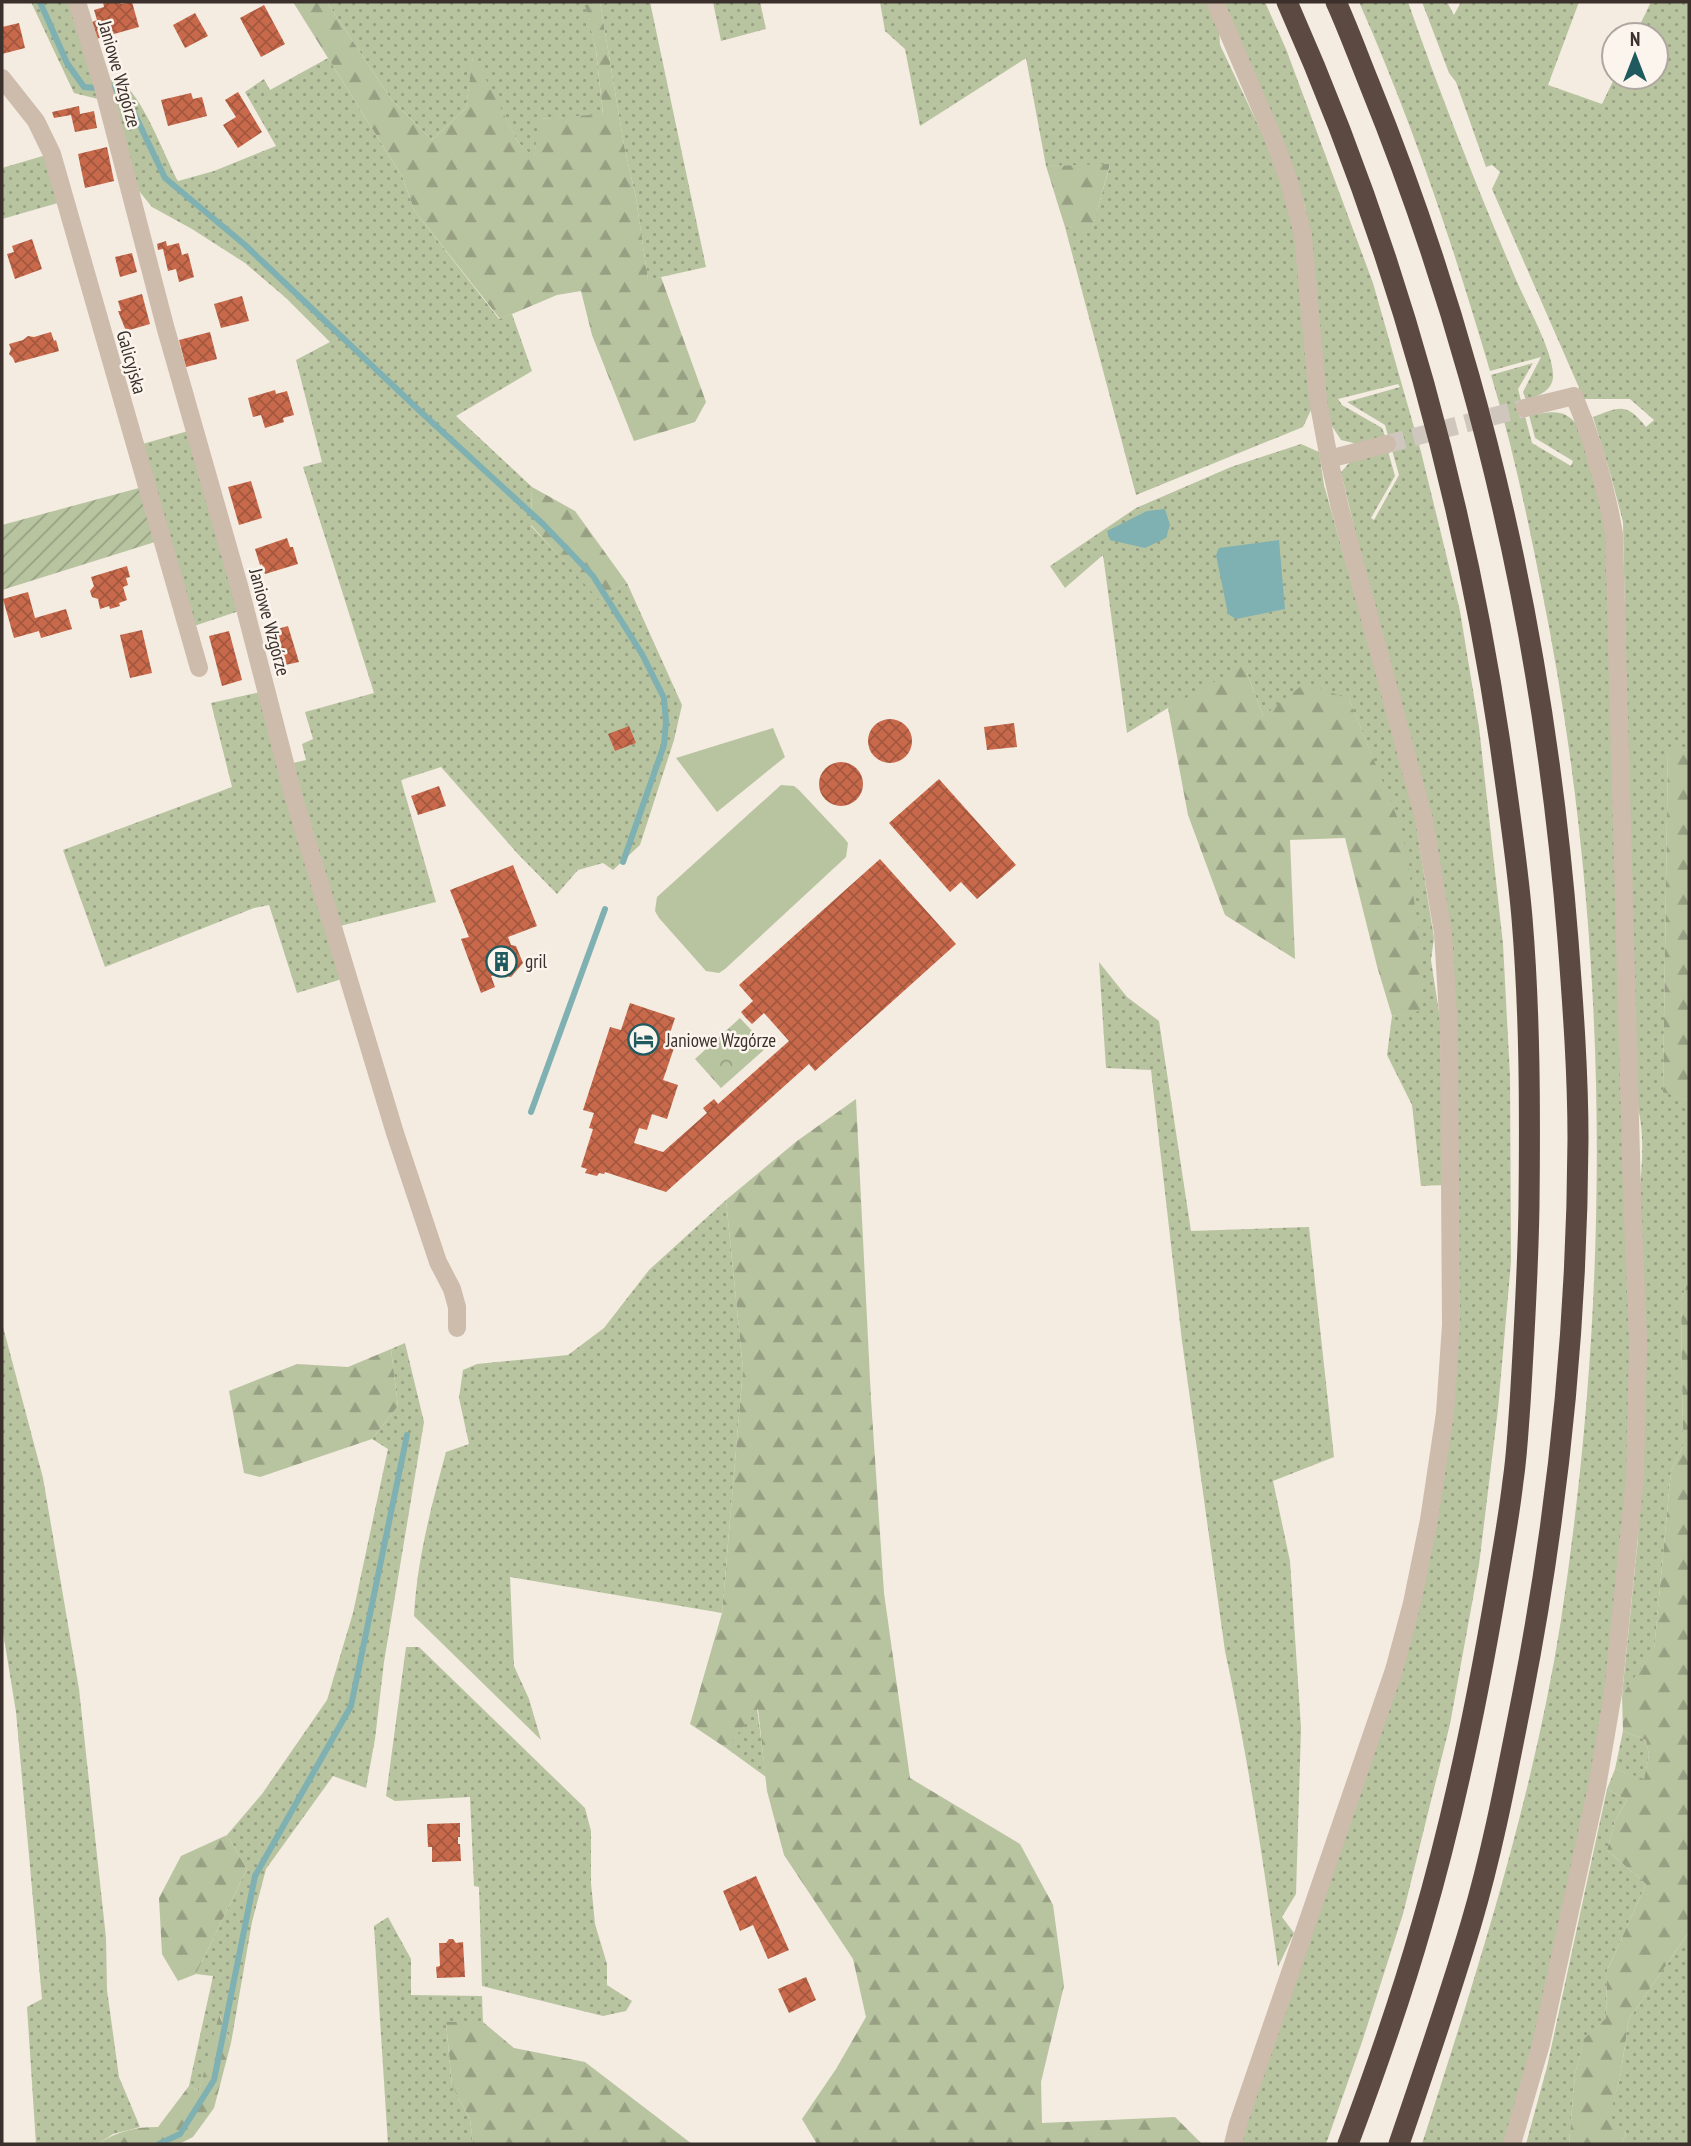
<svg xmlns="http://www.w3.org/2000/svg" width="1691" height="2146" viewBox="0 0 1691 2146" font-family="'PT Sans Narrow',sans-serif">
<style>
.grass{fill:url(#grass-dots)}
.forest{fill:url(#forest-firs)}
.park{fill:url(#park-crowns)}
.garden{fill:url(#garden-furrows)}
.pitch{fill:#b8c4a0}
.water{fill:#7fb0b2}
.lines{fill:none;stroke-linecap:round;stroke-linejoin:round}
.stream{stroke:#7fb0b2;stroke-width:6}
.building{fill:url(#building-cross-hatch)}
.street-tunnel{stroke:#cfc6bd;stroke-width:18;stroke-dasharray:18 9;stroke-linecap:butt}
.street{stroke:#cdbbac;stroke-width:18}
.highway{stroke:#5c4a42;stroke-width:21}
.labels{text-anchor:middle;dominant-baseline:central;stroke-width:5;stroke-linejoin:round;paint-order:stroke}
.street-label{font-size:19px;fill:#3b302b;stroke:#fbf5ee}
.poi-label{font-size:19px;fill:#3b302b;stroke:#fbf5ee;text-anchor:start}
</style>
<defs>
<pattern id="grass-dots" width="8" height="8" patternUnits="userSpaceOnUse" patternTransform="scale(1.75)"><rect width="8" height="8" fill="#b8c4a0"/><path d="M2 2h.1M6 6h.1" fill="none" stroke="#97a083" stroke-width="1.8" stroke-linecap="round"/></pattern>
<pattern id="forest-firs" width="22" height="20" patternUnits="userSpaceOnUse" patternTransform="scale(1.75)"><rect width="22" height="20" fill="#b8c4a0"/><path d="M5 1l3.5 6h-7zM16 11l3.5 6h-7z" fill="#97a083"/></pattern>
<pattern id="park-crowns" width="20" height="18" patternUnits="userSpaceOnUse" patternTransform="scale(1.75)"><rect width="20" height="18" fill="#b8c4a0"/><path d="M2 6a3 3 0 1 1 6 0M12 15a3 3 0 1 1 6 0" fill="none" stroke="#97a083"/></pattern>
<pattern id="garden-furrows" width="10" height="10" patternUnits="userSpaceOnUse" patternTransform="scale(1.75)"><rect width="10" height="10" fill="#b8c4a0"/><path d="M-1 1l2-2M0 10L10 0M9 11l2-2" fill="none" stroke="#97a083"/></pattern>
<pattern id="building-cross-hatch" width="8" height="8" patternUnits="userSpaceOnUse" patternTransform="scale(1.75)"><rect width="8" height="8" fill="#c8694b"/><path d="M0 0l8 8M0 8l8-8" fill="none" stroke="#a4573f"/></pattern>
</defs>
<rect width="100%" height="100%" fill="#f4ebe1"/>
<!-- grass -->
<g class="grass">
<polygon points="31,2 70,2 98,99 74,93"/>
<polygon points="327,2 599,2 586,6 596,50 603,115 540,119 534,158 518,142 473,56 466,108 432,140 391,99"/>
<polygon points="600,2 650,2 706,267 648,280 636,198 624,145"/>
<polygon points="713,2 760,2 766,29 721,41"/>
<polygon points="880,2 1208,2 1219,28 1220,45 1270,150 1296,230 1311,410 1303,427 1136,495 1065,227 1092,229 1110,165 1046,166 1026,58 920,126 905,49 885,31"/>
<polygon points="1223,2 1265,2 1286,49 1373,283 1421,452 1460,611 1479,727 1503,944 1510,1076 1511,1262 1498,1409 1479,1565 1450,1724 1403,1914 1363,2039 1326,2144 1238,2144 1410,1644 1439,1508 1451,933 1341,472 1351,461 1388,451 1395,476 1371,518 1374,520 1399,475 1385,425 1347,402 1400,387 1398,384 1338,399 1342,405 1382,428 1386,438 1362,445 1341,440 1328,420 1311,238 1305,207 1290,160"/>
<path d="M1359 2H1408C1440 94 1476 185 1514 275 1524 300 1555 353 1553 378 1551 392 1537 396 1526 400L1523 392 1541 357 1490 371C1453 245 1412 121 1359 2Z"/>
<path d="M1422 2H1447L1454 15 1461 2H1579L1548 85 1602 104 1615 77H1656V35H1635L1651 2H1689V751L1668 749 1663 1091 1689 1101V1278L1681 1301 1683 1446 1671 1471 1654 1651 1622 1695 1638 1539 1643 1394 1639 1194C1643 1163 1645 1127 1635 1097L1623 522 1611 476 1593 417C1620 407 1626 402 1646 427L1654 420 1630 399H1584L1492 189 1500 172 1492 165 1486 167 1456 82 1449 73Z"/>
<path d="M328 58 403 178 414 210 499 319 512 314 532 371 456 416 532 487 531 526 600 599 627 583 682 705 674 740 640 845 613 870 603 863 578 870 557 894 517 853 441 767 401 780 436 902 340 926 310 839 293 763 306 760 302 744 313 739 305 712 374 693 303 467 322 462 296 360 330 342 286 298 245 263 192 229 152 207 139 191 107 80C110 80 116 80 118 81 140 88 166 160 178 181L214 171 276 146 245 92 264 79 270 90Z"/>
<polygon points="46,155 58,203 2,219 2,168"/>
<path d="M1533 363 1518 389 1532 443 1571 466 1573 461 1535 438 1529 415C1552 412 1564 407 1579 427L1608 533 1631 1282 1629 1471 1617 1612 1591 1789 1529 2062 1505 2144H1422C1477 1972 1533 1799 1561 1620 1613 1278 1610 926 1541 586 1527 515 1512 444 1491 375Z"/>
<polygon points="188,431 239,611 191,627 139,445"/>
<polygon points="1301,444 1319,452 1324,485 1412,798 1434,938 1431,960 1440,1019 1443,1185 1421,1186 1412,1105 1387,1055 1392,1016 1420,1010 1374,761 1349,699 1263,716 1247,673 1168,708 1127,733 1103,555 1065,588 1050,566 1136,508 1231,467"/>
<polygon points="261,692 342,979 297,993 269,905 254,908 105,967 63,850 232,787 211,703"/>
<path d="M1099 962 1127 997 1159 1021 1191 1231 1309 1227 1334 1457 1273 1481 1290 1561 1301 1728 1296 1894 1282 1917 1294 1933 1278 1967C1263 1862 1248 1756 1225 1651L1182 1341 1151 1070 1106 1068Z"/>
<path d="M726 1200 743 1369 722 1613 510 1577 514 1666 529 1699 541 1740 414 1616C417 1560 431 1507 446 1452L469 1444 459 1398 463 1370 477 1364 568 1355 604 1328 649 1270Z"/>
<polygon points="2,1323 43,1478 79,1689 106,1938 107,1990 119,2077 140,2127 113,2134 98,2144 36,2144 27,2007 42,1999 16,1712 2,1626"/>
<polygon points="405,1343 424,1422 384,1662 375,1739 366,1788 333,1776 266,1869 252,1922 231,2043 220,2016 199,2091 189,2086 213,1976 196,1974 247,1869 227,1835 262,1794 327,1700 353,1613 388,1449 372,1439 398,1406 391,1349"/>
<polygon points="406,1647 419,1647 585,1808 591,1831 591,1883 595,1924 607,1964 607,1985 632,2001 626,2011 603,2016 482,1986 479,1887 474,1886 470,1797 395,1801 386,1796"/>
<polygon points="757,1708 766,1777 726,1748"/>
<polygon points="1623,1731 1646,1740 1649,1755 1644,1780 1615,1769"/>
<polygon points="1607,1789 1627,1800 1615,1821 1607,1850 1646,1884 1607,1971 1606,2018 1584,2040 1575,2074 1569,2144 1526,2144 1547,2067"/>
<polygon points="388,1917 411,1959 411,1995 482,1996 483,2022 446,2022 452,2086 470,2119 473,2144 388,2144 374,1926"/>
<polygon points="1689,1932 1689,2144 1621,2144 1626,2133 1608,2118 1620,2078 1629,2019"/>
</g>
<!-- forest -->
<g class="forest">
<polygon points="293,2 327,2 391,99 432,140 466,108 473,54 518,142 534,157 539,119 603,114 596,50 585,5 600,2 624,145 636,198 648,279 661,277 706,402 695,422 634,441 592,335 581,291 557,295 500,319 414,210 403,178"/>
<polygon points="1110,164 1092,230 1065,227 1046,166"/>
<polygon points="532,487 575,511 627,583 599,600 531,525"/>
<polygon points="1244,665 1263,716 1305,683 1349,699 1402,829 1419,930 1420,1011 1392,1016 1377,966 1345,838 1290,840 1295,959 1225,915 1188,815 1168,708"/>
<polygon points="1668,748 1689,751 1689,1101 1663,1092"/>
<polygon points="856,1099 871,1399 884,1593 910,1778 1020,1844 1053,1905 1064,1986 1041,2082 1042,2123 1175,2117 1202,2144 817,2144 802,2119 836,2069 866,2017 853,1959 784,1855 767,1791 758,1709 726,1748 690,1724 722,1613 743,1369 726,1200 797,1141"/>
<polygon points="1689,1278 1689,1932 1629,2019 1620,2078 1609,2117 1626,2133 1621,2144 1569,2144 1575,2074 1584,2039 1606,2018 1607,1971 1646,1884 1607,1850 1615,1821 1627,1800 1607,1789 1615,1769 1644,1779 1649,1755 1646,1740 1623,1731 1622,1695 1654,1650 1671,1471 1683,1446 1681,1301"/>
<polygon points="391,1349 398,1406 372,1439 260,1477 244,1473 229,1391 297,1364 348,1367"/>
<polygon points="227,1835 247,1869 196,1974 178,1981 162,1954 159,1898 181,1856"/>
<path d="M219 2015 231 2043 214 2108 193 2137 179 2144H98C118 2131 134 2127 158 2127L189 2086 199 2091Z"/>
<polygon points="446,2022 483,2022 514,2048 585,2062 692,2144 473,2144 470,2119 452,2086"/>
</g>
<!-- park -->
<polygon class="park" points="740,1018 767,1047 721,1088 695,1059"/>
<!-- garden -->
<polygon class="garden" points="139,488 155,542 2,590 2,525"/>
<!-- pitch -->
<g class="pitch">
<polygon points="773,728 785,757 717,812 676,758"/>
<polygon points="781,785 794,786 799,790 844,838 848,843 846,857 725,969 719,973 706,971 659,918 655,911 657,897"/>
</g>
<!-- water -->
<g class="water">
<polygon points="1165,509 1170,525 1166,538 1145,548 1110,540 1107,531 1147,511"/>
<polygon points="1279,540 1285,609 1236,619 1228,614 1216,555 1219,548"/>
</g>
<g class="lines">
<!-- stream -->
<g class="stream">
<polyline points="40,2 67,63 84,87 96,88"/>
<polyline points="113,88 125,94 165,178 245,245 423,414 543,524 593,576 642,654 664,698 666,722 664,745 623,862"/>
<polyline points="531,1112 605,909"/>
<polyline points="159,2144 180,2134 214,2080 255,1876 351,1706 407,1435"/>
</g>
</g>
<!-- building -->
<g class="building">
<polygon points="103,2 120,2 121,4 132,2 139,27 96,39 92,22 97,20 94,10 104,7"/>
<polygon points="264,5 285,44 261,57 240,18"/>
<polygon points="195,13 208,36 185,48 173,25"/>
<polygon points="19,23 25,48 2,54 2,27"/>
<polygon points="238,92 262,132 238,148 223,125 236,117 225,100"/>
<polygon points="191,93 193,99 202,97 207,116 168,126 161,100"/>
<polygon points="79,106 80,114 94,111 97,128 75,132 71,115 54,118 52,112"/>
<polygon points="107,147 114,181 85,188 78,154"/>
<polygon points="32,239 42,269 15,279 7,254 14,252 12,246"/>
<polygon points="166,241 167,246 179,243 182,255 188,253 194,277 179,282 176,269 168,271 163,249 158,250 157,244"/>
<polygon points="132,253 137,272 120,277 115,257"/>
<polygon points="142,294 150,324 126,331 118,311 121,311 118,301"/>
<polygon points="242,296 249,321 221,328 214,304"/>
<polygon points="51,332 54,341 56,340 59,351 15,363 13,358 9,354 11,349 9,344 23,340 28,336 34,337"/>
<polygon points="210,332 217,359 186,367 179,340"/>
<polygon points="275,390 276,394 287,391 294,415 283,418 284,422 265,428 261,415 253,417 248,398"/>
<polygon points="251,481 262,518 239,525 228,487"/>
<polygon points="287,538 290,547 293,547 298,564 265,574 262,564 260,565 255,549"/>
<polygon points="127,566 130,577 126,578 128,585 123,587 127,600 119,603 120,606 110,609 109,606 100,609 98,599 92,597 90,591 94,586 91,577"/>
<polygon points="28,592 35,618 66,609 72,629 41,638 39,631 14,638 3,599"/>
<polygon points="288,626 299,662 276,667 270,642 272,641 270,631"/>
<polygon points="142,630 152,673 130,678 120,635"/>
<polygon points="229,631 242,680 222,686 209,636"/>
<circle cx="890" cy="741" r="22"/>
<polygon points="1014,723 1017,747 987,750 984,727"/>
<polygon points="629,726 636,743 615,751 608,734"/>
<circle cx="841" cy="784" r="22"/>
<polygon points="939,779 1016,865 977,899 961,882 950,892 889,823"/>
<polygon points="439,786 446,806 418,815 411,796"/>
<polygon points="880,859 956,944 815,1071 809,1064 666,1192 605,1172 604,1174 599,1173 597,1176 585,1173 587,1169 581,1167 593,1129 589,1128 594,1113 583,1110 610,1027 621,1030 630,1003 675,1018 666,1045 674,1048 663,1080 678,1085 667,1119 652,1114 647,1130 639,1128 634,1143 663,1152 707,1113 703,1108 714,1099 718,1104 789,1041 764,1013 752,1024 745,1017 741,1012 753,1001 739,985"/>
<polygon points="513,865 537,926 508,937 511,945 516,946 523,963 511,977 496,975 491,976 495,987 481,993 461,939 469,937 450,890"/>
<polygon points="460,1823 460,1837 458,1837 458,1844 460,1844 461,1861 432,1862 432,1847 428,1847 427,1824"/>
<polygon points="756,1876 789,1950 768,1959 753,1925 740,1931 723,1891"/>
<polygon points="449,1939 453,1939 456,1943 463,1942 465,1977 437,1978 436,1967 440,1966 439,1943 446,1943"/>
<polygon points="806,1977 816,2000 789,2013 778,1989"/>
</g>
<g class="lines">
<!-- street-tunnel -->
<polyline class="street-tunnel" points="1387,444 1525,408"/>
<!-- street -->
<g class="street">
<polyline points="77,2 101,79 165,326 240,589 294,798 395,1133 438,1262 452,1289 457,1307 457,1328"/>
<polyline points="1215,2 1272,135 1288,178 1303,235 1318,400 1329,459 1387,444"/>
<polyline points="2,78 36,121 52,154 199,668"/>
<polyline points="1233,2144 1238,2124 1394,1670 1412,1603 1429,1520 1445,1413 1451,1325 1449,1031 1443,933 1424,819 1340,508 1329,459"/>
<path d="M1512 2144 1541 2044 1597 1787 1613 1693 1635 1478 1638 1341 1632 1193 1614 534C1606 487 1593 440 1574 396L1525 408"/>
</g>
<!-- highway -->
<g class="highway">
<path d="M1287 2C1392 238 1462 488 1500 743 1508 801 1517 860 1522 918 1530 1014 1530 1110 1529 1205 1528 1272 1524 1338 1520 1404 1518 1429 1517 1455 1513 1481 1509 1517 1502 1554 1496 1590 1477 1702 1454 1815 1422 1924 1401 1998 1375 2072 1348 2144"/>
<path d="M1336 2C1348 28 1358 56 1369 83 1408 179 1441 276 1469 376 1521 560 1553 749 1568 940 1573 1006 1578 1073 1578 1139 1577 1327 1558 1514 1522 1698 1507 1774 1493 1850 1471 1924 1449 1998 1424 2071 1399 2144"/>
</g>
</g>
<!-- icons -->
<defs>
<symbol id="building-ring" viewBox="-11 -11 22 22"><circle r="9.5" fill="#fbf5ee" stroke="#1f5a5e" stroke-width="1.5"/><path d="M-4-6H4V6H1V3H-1V6H-4ZM-2.5-4.3h1.7v1.8h-1.7ZM.8-4.3h1.7v1.8H.8ZM-2.5-1h1.7V.8h-1.7ZM.8-1h1.7V.8H.8Z" fill="#1f5a5e"/></symbol>
<symbol id="hotel-ring" viewBox="-11 -11 22 22"><circle r="9.5" fill="#fbf5ee" stroke="#1f5a5e" stroke-width="1.5"/><path d="M-6-4.5h1.5V1H6V5H4.5V3h-9V5H-6ZM-4 0a1.8 1.8 0 1 1 3.6 0ZM.5 0V-2.5h3Q6-2.5 6 0Z" fill="#1f5a5e"/></symbol>
</defs>
<g fill-rule="evenodd">
<use href="#building-ring" x="484" y="944" width="35" height="35"/>
<use href="#hotel-ring" x="626" y="1022" width="35" height="35"/>
</g>
<g class="labels">
<!-- street labels -->
<g class="street-label">
<text transform="translate(120 74) rotate(74)">Janiowe Wzgórze</text>
<text transform="translate(132 362) rotate(74)">Galicyjska</text>
<text transform="translate(270 622) rotate(75)">Janiowe Wzgórze</text>
</g>
<!-- poi labels -->
<g class="poi-label">
<text x="525" y="961">gril</text>
<text x="666" y="1040">Janiowe Wzgórze</text>
</g>
</g>
<!-- border -->
<rect width="1691" height="2146" fill="none" stroke="#3b302b" stroke-width="7"/>
<!-- north arrow -->
<g transform="translate(1635 56)"><circle r="33" fill="#fbf5ee" stroke="#aea6a0" stroke-width="2"/>
<path d="M0-5L12 26L0 18L-12 26Z" fill="#1f5a5e"/>
<text y="-10" font-size="19" font-weight="bold" text-anchor="middle" fill="#3b302b">N</text>
</g>
</svg>
